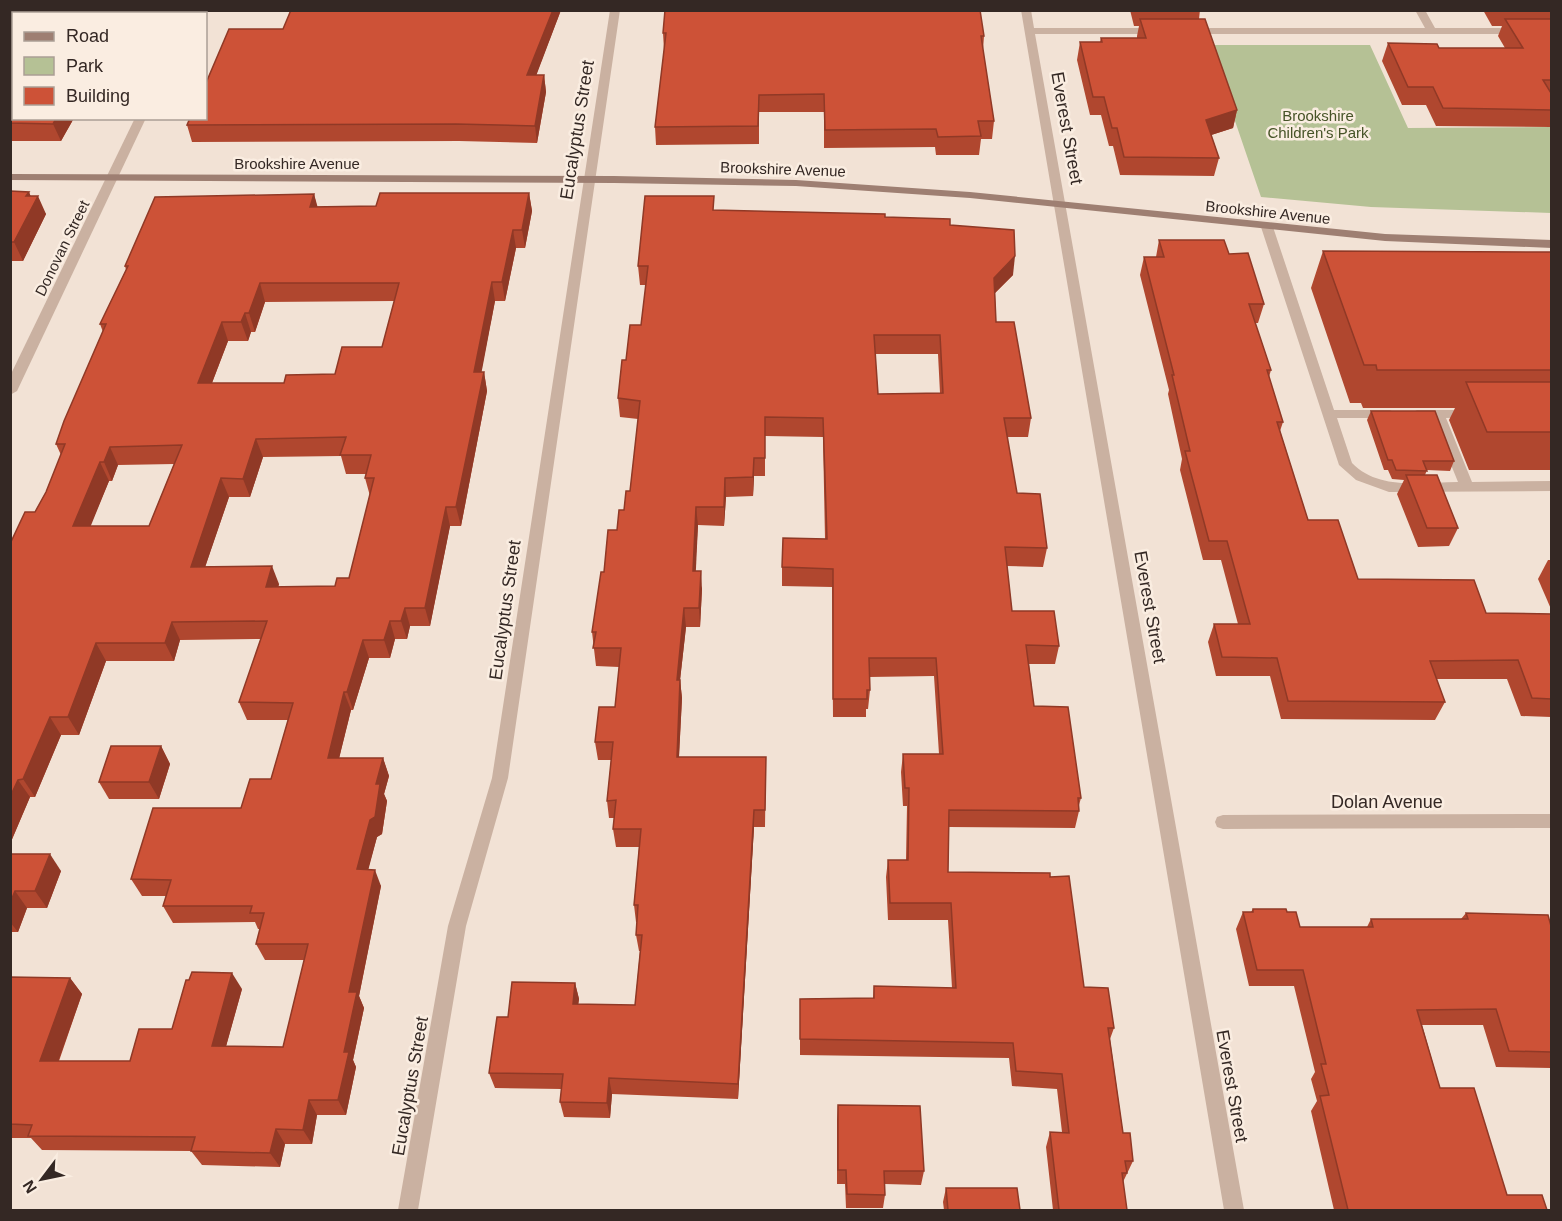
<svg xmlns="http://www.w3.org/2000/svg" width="1562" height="1221" viewBox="0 0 1562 1221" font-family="Helvetica,sans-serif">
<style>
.green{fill:#b5c195}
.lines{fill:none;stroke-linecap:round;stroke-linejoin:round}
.lane{fill:#cab1a1;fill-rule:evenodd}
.street{fill:#cab1a1;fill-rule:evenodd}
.secondary{fill:#9e7f72;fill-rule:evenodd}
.wall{fill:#b0472f;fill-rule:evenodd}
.shaded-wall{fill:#903926}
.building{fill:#cd5237;stroke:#903926;stroke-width:1.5;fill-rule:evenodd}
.labels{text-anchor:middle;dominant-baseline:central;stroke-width:5;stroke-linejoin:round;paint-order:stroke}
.far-park-label{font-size:15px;fill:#465327;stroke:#faede1}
.far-street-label{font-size:15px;fill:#342824;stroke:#faede1}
.street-label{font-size:18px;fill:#342824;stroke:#faede1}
</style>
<rect width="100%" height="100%" fill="#f2e2d5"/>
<!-- green -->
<polygon class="green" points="1209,45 1370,45 1408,128 1551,127 1551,213 1371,207 1261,197"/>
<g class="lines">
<!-- lane -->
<path class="lane" d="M1267 223 1273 227 1334 410H1390L1397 414 1390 418H1337L1352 463C1379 491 1423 482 1458 482L1432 418H1417L1410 414 1417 410H1471L1478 414 1476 417 1446 418 1472 482 1552 481V491L1389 492 1356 480 1339 465 1261 227Z"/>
<!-- street -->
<g class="street">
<polygon points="188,10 198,10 197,14 187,14"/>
<polygon points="610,10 620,10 508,778 466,926 418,1210 398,1210 448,926 492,778"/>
<polygon points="1021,10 1031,10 1034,28 1156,28 1161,31 1156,34 1035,34 1244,1210 1224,1210"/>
<polygon points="1415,10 1425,10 1435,28 1552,28 1552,34 1189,34 1184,31 1189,28 1425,28"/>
<polygon points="135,118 146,118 17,391 10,395 10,376"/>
<polygon points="1552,814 1552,828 1223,829 1217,827 1215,822 1217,817 1223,815"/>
</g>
<!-- secondary -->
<polygon class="secondary" points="10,174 614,176 796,180 970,192 1385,234 1552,240 1552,248 1385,241 970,198 796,186 614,183 10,180"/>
</g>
<!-- wall -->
<g class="wall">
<polygon points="10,10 136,10 134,14 14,118 74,118 61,141 10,141"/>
<polygon points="291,10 561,10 536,75 544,75 546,92 537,143 459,141 192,142 187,125 283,29"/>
<polygon points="1130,10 1200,10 1199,19 1237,110 1233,128 1211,135 1219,158 1214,176 1120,175 1113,146 1109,146 1101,115 1090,115 1077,60 1080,42 1100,42 1101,38 1137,38 1137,36 1139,26 1134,26"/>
<polygon points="1483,10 1551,10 1551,127 1436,126 1426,105 1402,105 1382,61 1388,43 1439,48 1505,48 1498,36 1502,26 1492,26"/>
<polygon points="663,33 984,36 983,50 994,121 992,139 981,139 979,155 936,155 935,147 824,148 824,112 759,112 759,144 656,145 655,127 664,50"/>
<polygon points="10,191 29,192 30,196 46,214 23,261 10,261"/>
<path d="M529 193 532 211 525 248H516L505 301H495L481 372H484L487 391 461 526H450L430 626H410L407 639H395L390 658H369L353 710H351L339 758H383L389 776 384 794 387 801 382 834 377 837 368 869 381 886 359 996 364 1008 353 1060 356 1067 346 1115H317L312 1144H285L280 1167 202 1165 191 1151 42 1150 31 1138H10V977L70 978 82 994 59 1061H130L172 1029 242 989 226 1046 283 1047 304 960H265L256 944 260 929H258L255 922 173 923 163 906 166 896H142L131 879 241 808 271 779 288 720H247L239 702 261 639 180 640 174 661H106L79 735H61L35 797H30L10 844V544L35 512 46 492 61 455 56 444 103 332 100 324 126 270 125 266 314 194 317 207 376 206ZM394 301 382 347 335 374 284 383H212L228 341H248L251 332H255L265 302ZM341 456 346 474H366L365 478 370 496 349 578 335 586 278 587 279 584 205 567 229 497H250L263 457ZM174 464 149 526H90L109 481H112L118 465Z"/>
<path d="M715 210 885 217 950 225 1013 275 995 293 996 322 1031 418 1028 437H1007L1017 493 1047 548 1043 567 1007 566 1012 611 1059 646 1055 664H1029L1034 706 1081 798 1079 805V811L1075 828 949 827 948 872 1050 877 1084 987 1114 1028 1110 1039 1123 1133 1133 1161 1123 1182 1127 1210H1053L1046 1147 1050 1132H1062L1057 1089 1012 1086 1009 1058 800 1055V999L873 998 874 986 952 988 948 920H888L886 877 888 860H906L907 806H903L901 772 903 754H939L934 676 869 677 870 690 868 709H866V717H833L832 587 782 586V567L825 539 823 437 765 436V476H754L753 496 726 497 724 526 698 525 695 571 702 589 700 627H686L680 680 682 698 679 757H766L765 827H754L738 1099 612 1094 610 1118 564 1117 560 1102 562 1089 495 1088 489 1073 508 1017 575 983 579 999 578 1005H635L640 951H639L636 935 637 922H636L634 905 639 847H616L613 829 614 818H609L607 801 611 760H598L595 742 615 707 619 667 596 666 592 632 604 572 630 491 638 419 620 417 618 398 626 360 641 325 646 285H640L638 266ZM875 354H938L940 393 878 394Z"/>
<polygon points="1159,240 1229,254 1264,304 1258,323 1255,323 1271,370 1269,377 1283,422 1280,431 1308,520 1358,579 1486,613 1551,614 1551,717 1521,716 1507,679 1436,679 1445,702 1435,720 1281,719 1270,676 1216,676 1208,642 1214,624 1238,624 1221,560 1203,560 1180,470 1182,459 1168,394 1169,390 1140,275 1144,257 1156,257"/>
<polygon points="1323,251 1551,252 1551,470 1469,470 1449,420 1455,408 1363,408 1361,403 1350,403 1311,288"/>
<polygon points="1371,411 1454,461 1450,471 1427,470 1425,475 1458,528 1449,546 1418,547 1397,494 1404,480 1392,479 1388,470 1384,470 1367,420"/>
<polygon points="1548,560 1551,560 1551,609 1538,579"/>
<polygon points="161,746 170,764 159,799 109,799 99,782"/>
<polygon points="10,854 61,871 47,908 27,908 18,932 10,932"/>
<polygon points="1253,909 1287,912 1300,927 1367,927 1371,919 1461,919 1466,913 1551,926 1551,1068 1496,1067 1483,1025 1422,1025 1440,1088 1507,1195 1547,1210 1334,1210 1311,1111 1317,1101 1311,1079 1315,1072 1294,986 1249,986 1236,929 1243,912 1251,912"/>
<polygon points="838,1105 924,1171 921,1185 885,1184 885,1195 883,1208 846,1208 845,1184 837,1184 837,1120"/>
<polygon points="946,1188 1020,1210 944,1210 943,1202"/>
</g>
<!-- shaded-wall -->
<g class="shaded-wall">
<polygon points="120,10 136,10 134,14 118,14"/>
<polygon points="553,10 561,10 530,92 527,75"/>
<polygon points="544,75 546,92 537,143 535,126"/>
<polygon points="1237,110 1233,128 1202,138 1206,120"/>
<polygon points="56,118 74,118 61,141 53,124"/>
<polygon points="29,192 34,204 38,196 46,214 23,261 14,242 26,196"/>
<polygon points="529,193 532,211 525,248 522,230"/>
<polygon points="314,194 319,212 310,207"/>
<polygon points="513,230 516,248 505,301 502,282"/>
<polygon points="1015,256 1013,275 992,296 994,278"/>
<polygon points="492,282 495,301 478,391 474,372"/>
<polygon points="260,283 265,302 255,332 249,313"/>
<polygon points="245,313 251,332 248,341 241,322"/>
<polygon points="222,322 228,341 205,401 198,383"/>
<polygon points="484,372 487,391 461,526 456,507"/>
<polygon points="256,439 263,457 250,497 243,479"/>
<polygon points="110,447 118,465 112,481 104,462"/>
<polygon points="754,458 754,476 753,496 753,477"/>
<polygon points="100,462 109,481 83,545 73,526"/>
<polygon points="221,478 229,497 199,585 191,567"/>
<polygon points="725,478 726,497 724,526 724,507"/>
<polygon points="446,507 450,526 430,626 425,608"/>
<polygon points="696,507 698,525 695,589 693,571"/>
<polygon points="272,566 279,584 273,606 266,587"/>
<polygon points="701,571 702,589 700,627 699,608"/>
<polygon points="405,608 410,626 407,639 401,621"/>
<polygon points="684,608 686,627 678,698 677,680"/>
<polygon points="390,621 395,639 390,658 384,640"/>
<polygon points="172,622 180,640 174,661 165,643"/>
<polygon points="363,640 369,658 353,710 347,692"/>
<polygon points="96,643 106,661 79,735 68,717"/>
<polygon points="680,680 682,698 678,774 677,757"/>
<polygon points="344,692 351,710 335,775 328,758"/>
<polygon points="50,717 61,735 35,797 23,779"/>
<polygon points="161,746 170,764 159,799 149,782"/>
<polygon points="383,758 389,776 384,794 387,801 382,834 377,837 364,886 357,869 376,784"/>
<polygon points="18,780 30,797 10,844 10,797"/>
<polygon points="754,810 754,827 738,1099 738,1084"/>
<polygon points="50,854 61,871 47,908 35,891"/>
<polygon points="375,870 381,886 359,996 364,1008 353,1060 356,1067 346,1115 338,1100 344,1052 349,992"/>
<polygon points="15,891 27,908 18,932 10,922 10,903"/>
<polygon points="232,973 242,989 222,1061 212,1046"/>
<polygon points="70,978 82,994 53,1076 40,1061"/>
<polygon points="575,983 579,999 576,1020 573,1004"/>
<polygon points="609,1078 612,1094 610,1118 607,1103"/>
<polygon points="309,1100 317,1115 312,1144 303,1130"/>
<polygon points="276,1129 285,1144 280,1167 270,1153"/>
</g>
<!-- building -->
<g class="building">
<polygon points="10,10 120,10 118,14 14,14 14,118 56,118 53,124 10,123"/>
<polygon points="291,10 553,10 527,75 544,75 535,126 456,124 187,125 190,118 206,118 206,83 229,29 283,29"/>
<polygon points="665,10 980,10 984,36 981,36 994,121 978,121 981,136 938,137 936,129 825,130 824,94 759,95 758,126 655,127 666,33 663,33"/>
<polygon points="1140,19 1205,19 1237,110 1206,120 1219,158 1124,157 1117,128 1112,128 1104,97 1093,97 1080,42 1102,42 1101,38 1146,38"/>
<polygon points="1505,19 1551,19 1551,80 1543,80 1551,93 1551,110 1443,108 1433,87 1408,87 1388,43 1437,44 1439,48 1523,48"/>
<polygon points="10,191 29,192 26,196 38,196 14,242 10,242"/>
<path d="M380 193H529L522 230H513L502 282H492L474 372H484L456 507H446L425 608H405L401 621H390L384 640H363L347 692H344L328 758H383L376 784H380L375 817 370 820 357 869 375 870 349 992H357L344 1052H349L338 1100H309L303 1130 276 1129 270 1153 191 1151 195 1137 28 1136 32 1125 10 1124V977L70 978 40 1061H130L139 1029H172L186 980H189L192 972 232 973 212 1046 283 1047 308 944H256L264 913H250L252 906H163L171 880 131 879 153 808H241L250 779H271L293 703 239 702 267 621 172 622 165 643H96L68 717H50L23 779 18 780 10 797V544L25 512H35L46 492 65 444H56L64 421 106 324H100L128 266H125L155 197 314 194 310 207 376 206ZM260 283H399L382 347H342L335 374 286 375 284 383H198L222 322H241L245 313H249ZM346 437 340 455H371L365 478H374L349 578H337L335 586 266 587 272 566 191 567 221 478 243 479 256 439ZM182 445 149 526H73L100 462H104L110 447Z"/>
<path d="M645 196H714L713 210 885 214V217L950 219V225L1014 230 1015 256 994 278 996 322H1014L1031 418H1004L1017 493 1040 494 1047 548 1005 547 1012 611H1054L1059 646 1026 645 1034 706 1068 707 1081 798H1078L1079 811 949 810 948 872 1050 873V877L1069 876 1084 987 1108 988 1114 1028H1108L1123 1133H1130L1133 1161H1125L1127 1173H1122L1127 1210H1059L1050 1132 1069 1133 1062 1074 1016 1071 1013 1043 800 1039V999L874 998V986L956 988 951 903H890L888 860H908L909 788H905L903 754H943L936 658H869L870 690H867V699H833V569L782 567 783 538 827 539 823 418 765 417V458H754L753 477 725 478 724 507H696L693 571H701L699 608H684L677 680H680L677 757H766L765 810H754L738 1084 609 1078 607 1103 560 1102 563 1074 489 1073 497 1017H508L512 982 575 983 573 1004 635 1005 642 935H636L638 905H634L641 829H613L616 800 607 801 613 742H595L599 707H615L621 648H593L596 632H592L601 572H604L608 530H617L619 510H624L626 491H630L640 401 618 398 622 360H626L630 325H641L648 266H638ZM874 335H940L943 393 878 394Z"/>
<polygon points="1159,240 1224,240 1229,254 1248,253 1264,304 1249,304 1271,370 1267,370 1283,422 1277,422 1308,520 1338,520 1358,579 1474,580 1486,613 1551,614 1551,699 1532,698 1518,660 1430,661 1445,702 1288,701 1277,658 1222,657 1214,624 1250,624 1227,541 1209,541 1185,451 1190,451 1172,375 1174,375 1144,257 1164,257"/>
<polygon points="1323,251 1551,252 1551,370 1377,370 1376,365 1364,365"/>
<polygon points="1466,382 1551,382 1551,432 1487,432"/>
<polygon points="1371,411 1435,411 1454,461 1423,461 1427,471 1396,470 1392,460 1388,460"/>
<polygon points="1406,475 1437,475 1458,528 1427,528"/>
<polygon points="111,746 161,746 149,782 99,782"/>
<polygon points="10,854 50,854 35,891 15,891 10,903"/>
<polygon points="1253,909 1286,909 1287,912 1296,912 1300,927 1373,927 1371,919 1468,919 1466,913 1548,915 1551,926 1551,1052 1509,1051 1496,1009 1417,1010 1440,1088 1474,1088 1507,1195 1542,1195 1547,1210 1348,1210 1320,1096 1329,1095 1321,1064 1326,1064 1303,970 1257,970 1243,912 1253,912"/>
<polygon points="838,1105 920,1106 924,1171 884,1171 885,1195 847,1194 846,1170 838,1170"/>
<polygon points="946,1188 1017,1188 1020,1210 948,1210"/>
</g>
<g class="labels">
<!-- far-park labels -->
<g class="far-park-label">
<text x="1318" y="115">Brookshire<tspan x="1318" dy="17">Children's Park</tspan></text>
</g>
<!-- far-street labels -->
<g class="far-street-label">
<text x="297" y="163">Brookshire Avenue</text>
<text transform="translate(783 169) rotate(2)">Brookshire Avenue</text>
<text transform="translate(1268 212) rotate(6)">Brookshire Avenue</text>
<text transform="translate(62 248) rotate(-64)">Donovan Street</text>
</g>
<!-- street labels -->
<g class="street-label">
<text transform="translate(1067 128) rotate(80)">Everest Street</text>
<text transform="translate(577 130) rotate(-81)">Eucalyptus Street</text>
<text transform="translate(1150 607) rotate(80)">Everest Street</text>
<text transform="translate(505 610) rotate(-82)">Eucalyptus Street</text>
<text x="1387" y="802">Dolan Avenue</text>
<text transform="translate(410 1086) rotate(-80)">Eucalyptus Street</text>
<text transform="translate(1232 1086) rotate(80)">Everest Street</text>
</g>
</g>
<!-- border -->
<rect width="1562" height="1221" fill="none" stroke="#342824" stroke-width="24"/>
<!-- legend -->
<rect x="12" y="12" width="195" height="108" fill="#faede1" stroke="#ab9e95" stroke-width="1.5"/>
<rect x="24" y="32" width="30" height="9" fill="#9e7f72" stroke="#ab9e95" stroke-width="1.5"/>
<text x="66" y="42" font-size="18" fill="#342824">Road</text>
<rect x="24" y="57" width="30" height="18" fill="#b5c195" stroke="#ab9e95" stroke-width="1.5"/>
<text x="66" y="72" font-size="18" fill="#342824">Park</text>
<rect x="24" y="87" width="30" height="18" fill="#cd5237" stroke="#ab9e95" stroke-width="1.5"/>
<text x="66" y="102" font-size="18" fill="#342824">Building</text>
<!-- north arrow -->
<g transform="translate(42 1179) rotate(238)" stroke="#faede1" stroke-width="4.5" paint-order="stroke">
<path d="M0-4.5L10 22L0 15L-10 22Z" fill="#342824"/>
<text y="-9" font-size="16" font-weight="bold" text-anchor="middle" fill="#342824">N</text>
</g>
</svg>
